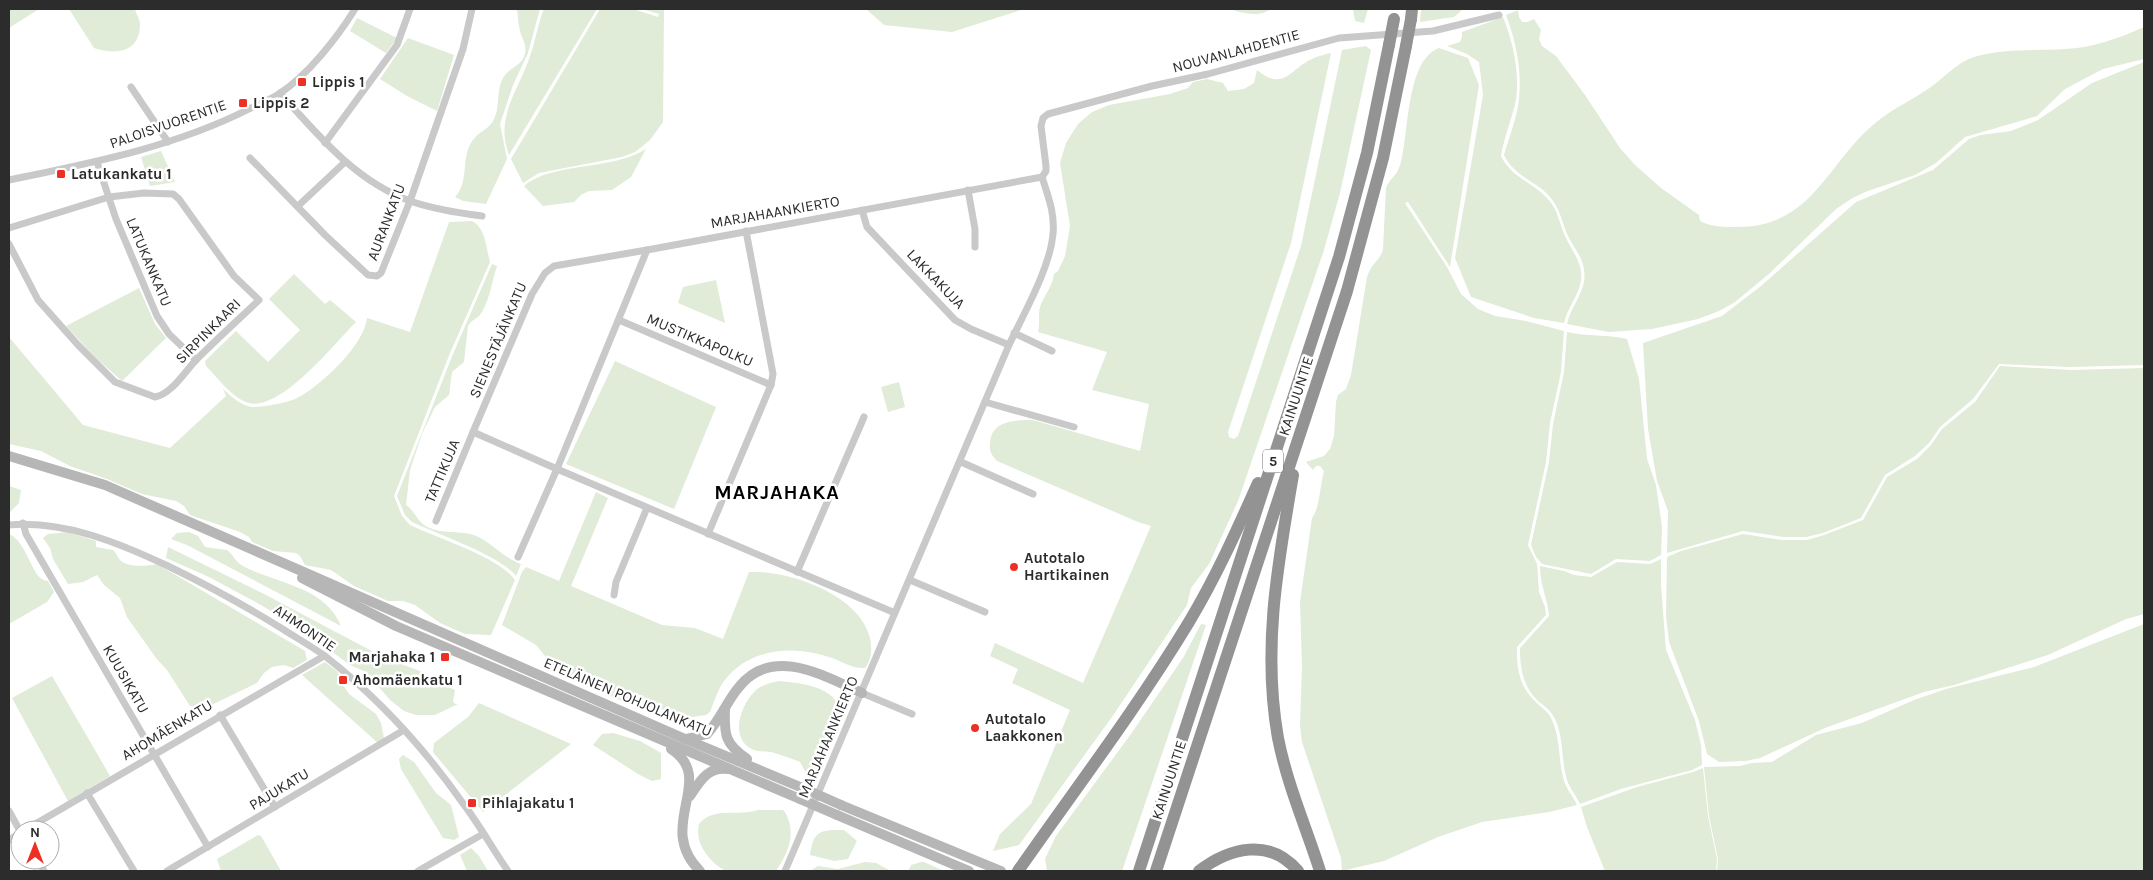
<svg xmlns="http://www.w3.org/2000/svg" width="2153" height="880" viewBox="0 0 2153 880" font-family="Karla,sans-serif">
<style>
.green{fill:#e0ebd8}
.lines{fill:none;stroke-linecap:round;stroke-linejoin:round}
.street{stroke:#c9c9c9;stroke-width:7}
.secondary{stroke:#b6b6b6;stroke-width:10}
.highway{stroke:#939393;stroke-width:12}
.secondary-bridge{stroke:#b6b6b6;stroke-width:10}
.highway-bridge{stroke:#939393;stroke-width:12}
.poi-dot{fill:#ed2f24;stroke:#fff;stroke-width:2}
.labels{text-anchor:middle;dominant-baseline:central;stroke-width:5;stroke-linejoin:round;paint-order:stroke}
.shield{fill:#fff;stroke:#6b6b6b;stroke-width:1}
.shield-label{font-size:14px;font-weight:bold;fill:#2c2c2c}
.street-label{font-size:15px;fill:#2c2c2c;stroke:#fff}
.poi-label{font-size:15px;font-weight:bold;fill:#2c2c2c;stroke:#fff;text-anchor:start}
.district-label{font-size:20px;font-weight:bold;letter-spacing:1px;fill:#000;stroke:#fff}
</style>
<rect width="100%" height="100%" fill="#fff"/>
<!-- green -->
<g class="green">
<polygon points="9,9 39,9 9,28"/>
<path d="M69 9H135C136 14 140 19 140 24 140 53 116 55 94 48Z"/>
<path d="M517 9H540L528 53 513 85 500 124 507 159 486 204 463 201 455 197C470 181 460 157 473 140 479 131 490 129 494 119 501 105 495 88 505 75 511 67 523 65 525 53 527 45 522 39 520 31 518 24 518 16 517 9Z"/>
<path d="M544 9H597L509 155C494 115 520 90 531 53 536 39 538 23 544 9Z"/>
<polygon points="600,9 633,9 658,17 659,14 642,9 664,9 663,122 650,140 635,152 622,157 539,173 523,183 511,159"/>
<polygon points="866,9 1024,9 952,32 884,25"/>
<path d="M1229 9H1271C1259 18 1243 13 1229 9Z"/>
<polygon points="1353,9 1368,9 1364,23 1355,21"/>
<polygon points="1421,9 1463,9 1454,17 1420,22"/>
<path d="M1518 10 1519 17 1522 22H1527L1534 19 1541 30 1539 39 1542 46 1556 56 1585 95 1620 148 1634 164 1661 188 1699 215 1700 221C1711 227 1725 227 1737 227 1815 227 1827 160 1879 120 1894 108 1912 100 1928 89 1942 80 1957 62 1974 57 2004 48 2034 51 2065 49 2092 48 2120 38 2144 27V59L2103 69 2065 89 2037 116 1965 137 1936 163 1915 175 1865 192 1851 199 1836 209 1770 273 1735 302 1719 311 1698 319 1652 329 1609 332 1567 324C1570 309 1581 297 1584 282 1587 261 1576 252 1568 236 1560 217 1560 205 1543 190 1528 179 1512 172 1504 155 1509 137 1517 118 1519 99 1522 70 1516 41 1506 15Z"/>
<path d="M1503 17C1513 42 1520 72 1516 100 1512 119 1504 137 1501 156 1511 176 1527 180 1543 194 1560 210 1557 219 1566 238 1573 253 1583 263 1581 280 1579 296 1567 308 1564 323L1534 318 1471 297 1455 258 1483 95 1479 62 1467 54 1447 46 1460 42 1462 37V32Z"/>
<polygon points="357,18 397,38 386,53 350,31"/>
<polygon points="408,38 454,55 437,111 407,96 380,79"/>
<path d="M1366 46 1371 50 1340 193 1324 250 1238 501 1209 564 1191 588 1187 605 1112 717 1019 845 993 851 1000 834 1031 804 1070 710 1012 683 1018 669 990 656 995 643 1083 683 1151 526 1138 522 997 461C992 456 989 451 990 444 991 420 1015 420 1033 420L1140 451 1149 404 1092 390 1107 352 1038 332C1040 324 1038 315 1040 307 1044 295 1052 288 1054 274L1058 271 1065 256 1070 226 1060 163 1066 143 1078 124 1092 112 1109 105 1170 94 1188 88 1193 82 1207 79 1223 83 1228 91 1244 89 1254 83 1257 70C1284 92 1290 69 1312 59 1317 56 1324 55 1331 53L1291 243 1228 432 1229 437 1234 439 1238 436 1301 246 1342 50Z"/>
<path d="M1439 48 1468 58 1479 85 1450 267 1408 202 1405 203 1447 267 1461 294 1478 309 1495 316 1526 321 1564 331 1561 372 1550 423 1546 462 1528 545 1537 564 1539 592 1545 607 1546 615 1517 647C1516 668 1520 689 1537 703 1543 709 1549 712 1552 720 1561 740 1558 761 1564 781 1567 790 1573 796 1577 805L1549 812 1482 822 1438 837 1384 861 1342 871 1341 858 1302 742 1300 726 1302 666 1300 602 1312 518C1320 508 1320 485 1324 471L1320 466H1316L1313 470 1306 462 1324 456 1330 449 1334 436 1336 402 1338 395 1346 389 1351 375 1367 277C1372 262 1380 261 1383 249L1386 188C1390 178 1397 177 1401 162 1409 133 1406 60 1439 48Z"/>
<polygon points="2144,62 2144,365 2071,367 1999,364 1973,399 1940,427 1929,443 1915,456 1885,475 1861,518 1823,533 1806,537 1783,537 1743,531 1667,553 1668,511 1657,481 1648,429 1643,343 1722,316 1761,286 1856,202 1933,170 1969,139 1981,135 2011,131 2038,120 2092,83"/>
<path d="M646 149 631 177 612 190 589 191 581 195 574 202 543 206 524 186C551 162 611 171 646 149Z"/>
<polygon points="161,151 175,182 150,186 141,157"/>
<path d="M472 221C486 228 486 248 490 262L450 353 394 496 402 516 410 525C437 538 499 557 515 580L491 635 465 634 440 623 415 605 403 601H388L354 586 331 570 305 565 300 556 296 553 273 551 252 542 249 537 240 532 190 515 184 506 176 501 142 494 107 479 70 466 41 451 9 444V337L83 425 170 448 226 396 223 389C232 397 240 405 252 407 261 408 290 402 297 398 321 386 365 344 367 318L410 332 449 222Z"/>
<path d="M492 264 497 266C492 281 490 298 482 312 478 319 472 319 468 326L464 362 452 372 449 395 435 407 422 434 410 470 406 505C413 509 417 520 424 525 440 535 457 530 474 535 492 542 503 558 521 564L516 576C501 556 437 534 412 522L405 515 397 496 453 354Z"/>
<path d="M294 274 325 304 330 300 356 322C334 344 281 411 249 403 233 399 217 377 206 366L205 361 236 331 268 362 300 330 269 299Z"/>
<polygon points="716,280 725,323 678,303 683,287"/>
<polygon points="139,288 155,324 166,338 122,381 95,357 66,326"/>
<path d="M1567 332C1587 337 1607 334 1627 339L1639 379 1647 459 1656 485 1662 527 1661 555 1650 561 1616 559 1591 574 1542 564 1536 557 1531 545 1549 462 1553 424 1564 372Z"/>
<polygon points="615,361 716,407 674,509 566,464"/>
<polygon points="2000,366 2071,370 2144,368 2144,614 2126,619 2048,655 1954,685 1924,692 1825,728 1760,758 1746,761 1719,762 1707,754 1699,721 1669,642 1666,616 1667,557 1681,551 1743,534 1782,540 1807,540 1824,535 1863,520 1887,477 1917,459 1931,445 1942,429 1975,402"/>
<polygon points="899,382 905,407 888,412 881,387"/>
<polygon points="9,486 21,490 19,503 9,513"/>
<path d="M596 492 608 498 571 586 662 625 695 628 723 639 749 572C790 570 860 595 870 638 872 649 872 659 865 668 852 669 842 661 829 657 793 645 749 648 724 681 718 689 714 702 710 712L706 715 677 719 661 709 622 701 560 674 536 645 502 625 522 572 526 567 559 581Z"/>
<path d="M68 532 96 541V547L113 550C117 553 117 557 120 560 128 568 147 566 157 564L305 651 307 660 293 668 284 665 272 667 264 673 257 683 203 709 190 706 167 670 156 658 127 617 120 598 104 585 97 575 83 582 68 584 53 559 50 548 43 538 48 534Z"/>
<path d="M189 532 198 536 205 547 227 550C234 555 235 562 243 566 277 584 325 586 341 626L187 545 171 539 177 533Z"/>
<path d="M9 534C29 543 31 581 48 581L54 592 47 602 9 624Z"/>
<polygon points="168,547 264,594 385,658 420,671 423,675 455,690 453,701 455,704 458,704 435,715 416,715 404,711 390,700 366,672 350,665 304,631 261,605 209,577 166,558"/>
<path d="M1661 559V586L1666 650 1695 720 1701 745 1702 765 1692 770 1621 789 1580 804C1576 795 1570 789 1567 780 1561 760 1564 738 1555 719 1551 711 1546 707 1539 702 1523 687 1520 669 1520 648L1549 616C1548 599 1540 587 1540 566L1564 571 1574 575 1591 577 1617 562 1650 564Z"/>
<polygon points="1201,624 1206,625 1122,871 1047,871 1045,859 1056,836 1131,734 1183,658"/>
<polygon points="2144,624 2144,871 1717,871 1718,859 1709,816 1704,767 1740,766 1752,763 1772,762 1816,735 1862,723 1914,700 1946,689 2034,667"/>
<polygon points="325,662 338,672 341,682 349,694 376,714 381,723 384,738 378,743 302,675"/>
<polygon points="52,676 110,776 68,801 12,698"/>
<path d="M779 681C801 683 837 686 841 714L818 773 814 777 807 775 800 762C791 758 781 755 771 752 765 751 757 752 752 749 729 738 741 705 754 692 761 685 770 683 779 681Z"/>
<polygon points="479,703 571,744 483,812 433,752 434,743 468,717"/>
<polygon points="613,733 640,741 661,753 661,779 652,781 638,774 593,745 602,734"/>
<polygon points="403,755 414,762 436,793 451,805 459,837 454,840 443,838 401,769 399,759"/>
<polygon points="1703,768 1708,816 1717,859 1716,871 1605,871 1587,827 1581,807 1637,787 1693,772"/>
<path d="M758 810H783L785 812C797 833 788 853 776 871H726C710 863 694 843 699 824 713 806 739 817 758 810Z"/>
<path d="M833 830H844L857 841 848 859 834 861 810 855C813 839 814 831 833 830Z"/>
<polygon points="258,835 261,836 281,871 221,871 217,859"/>
<polygon points="471,848 479,856 488,871 467,871 460,855"/>
<polygon points="865,862 876,863 891,871 810,871 818,866 838,869"/>
<polygon points="921,862 924,862 944,871 908,871 911,865"/>
</g>
<g class="lines">
<!-- street -->
<g class="street">
<polyline points="131,87 168,142"/>
<path d="M280 93C318 135 355 181 410 201 433 209 458 213 482 216"/>
<polyline points="325,143 397,45 410,9"/>
<polyline points="250,158 325,235 368,275 377,276 381,273 410,201 463,49 472,9"/>
<polyline points="97,162 116,219 157,316 169,334 196,360"/>
<polyline points="1042,177 1046,171 1046,166 1041,126 1043,118 1048,114 1152,86 1208,74 1339,38 1433,31 1499,15"/>
<path d="M9 180C91 163 174 147 249 109 259 104 270 100 279 94 308 75 337 38 355 9"/>
<polyline points="968,190 975,229 975,247"/>
<polyline points="298,206 345,162"/>
<polyline points="862,210 867,227 955,320 971,329 1009,345"/>
<path d="M9 228 109 197 144 193 173 194 179 199 234 276 259 300C238 320 217 339 197 359 186 370 172 394 155 397L115 382 78 345 38 300 9 244"/>
<polyline points="619,320 771,385"/>
<polyline points="1014,333 1052,351"/>
<polyline points="985,402 1074,427"/>
<polyline points="961,462 1033,494"/>
<polyline points="436,521 473,432"/>
<polyline points="23,523 26,534 208,847"/>
<path d="M9 525C64 520 119 543 168 566 207 585 244 605 281 628 295 637 311 646 325 656 377 697 424 748 462 802 479 824 492 848 508 871"/>
<polyline points="708,534 771,385 773,374 746,231"/>
<polyline points="518,557 557,469 473,432 532,294 545,273 554,266 647,250"/>
<polyline points="797,572 864,417"/>
<polyline points="910,580 985,612"/>
<polyline points="614,595 616,582 647,508"/>
<polyline points="862,693 912,714"/>
<polyline points="220,715 275,807"/>
<polyline points="87,793 134,871"/>
<polyline points="9,811 20,831"/>
<polyline points="25,830 324,656"/>
<polyline points="9,840 20,833"/>
<polyline points="38,860 44,871"/>
<polyline points="167,871 404,730"/>
<polyline points="418,871 483,834"/>
<path d="M785 871 1009 345C1024 313 1050 268 1053 234 1055 213 1048 196 1042 177L647 250 557 469 895 613"/>
</g>
<!-- secondary -->
<g class="secondary">
<polyline points="9,456 105,485 685,739 805,789"/>
<polyline points="302,578 396,626 800,799"/>
<path d="M725 709C724 735 725 744 747 759"/>
<path d="M686 739 707 734C720 720 727 701 739 687 773 645 824 676 862 693"/>
<path d="M671 749C718 779 654 826 700 871"/>
<path d="M690 796C700 781 708 766 728 769"/>
<polyline points="841,805 1001,871"/>
<polyline points="837,815 969,871"/>
</g>
<!-- highway -->
<g class="highway">
<polyline points="1411,19 1412,9"/>
<path d="M1293 475C1278 563 1262 648 1278 738 1287 784 1306 827 1320 871"/>
<path d="M1018 871C1076 788 1137 708 1189 622 1216 577 1237 530 1258 483"/>
<polyline points="1139,871 1339,257 1367,153 1389,45"/>
<polyline points="1156,871 1347,291 1383,158 1406,46"/>
<path d="M1199 871C1229 848 1269 837 1298 871"/>
</g>
<!-- secondary-bridge -->
<g class="secondary-bridge">
<polyline points="805,789 841,805"/>
<polyline points="800,799 837,815"/>
</g>
<!-- highway-bridge -->
<g class="highway-bridge">
<polyline points="1389,45 1394,19"/>
<polyline points="1406,46 1411,19"/>
</g>
</g>
<!-- markers -->
<g class="poi-dot">
<rect x="297" y="77" width="10" height="10" rx="2.5"/>
<rect x="238" y="98" width="10" height="10" rx="2.5"/>
<rect x="56" y="169" width="10" height="10" rx="2.5"/>
<circle cx="1014" cy="567" r="5"/>
<rect x="440" y="652" width="10" height="10" rx="2.5"/>
<rect x="338" y="675" width="10" height="10" rx="2.5"/>
<circle cx="975" cy="728" r="5"/>
<rect x="467" y="798" width="10" height="10" rx="2.5"/>
</g>
<g class="labels">
<!-- shield labels -->
<rect class="shield" x="1263" y="449.5" width="20" height="23" rx="4"/>
<g class="shield-label">
<text x="1273" y="461">5</text>
</g>
<!-- street labels -->
<g class="street-label">
<text transform="translate(1236 51) rotate(-15)">NOUVANLAHDENTIE</text>
<text transform="translate(168 124) rotate(-19)">PALOISVUORENTIE</text>
<text transform="translate(775 212) rotate(-10)">MARJAHAANKIERTO</text>
<text transform="translate(386 222) rotate(-69)">AURANKATU</text>
<text transform="translate(149 262) rotate(67)">LATUKANKATU</text>
<text transform="translate(936 279) rotate(46)">LAKKAKUJA</text>
<text transform="translate(208 331) rotate(-45)">SIRPINKAARI</text>
<text transform="translate(498 340) rotate(-67)">SIENESTÄJÄNKATU</text>
<text transform="translate(700 340) rotate(23)">MUSTIKKAPOLKU</text>
<text transform="translate(1296 396) rotate(-72)">KAINUUNTIE</text>
<text transform="translate(442 471) rotate(-67)">TATTIKUJA</text>
<text transform="translate(305 628) rotate(34)">AHMONTIE</text>
<text transform="translate(126 679) rotate(60)">KUUSIKATU</text>
<text transform="translate(628 697) rotate(23)">ETELÄINEN POHJOLANKATU</text>
<text transform="translate(167 730) rotate(-31)">AHOMÄENKATU</text>
<text transform="translate(828 737) rotate(-67)">MARJAHAANKIERTO</text>
<text transform="translate(1169 780) rotate(-72)">KAINUUNTIE</text>
<text transform="translate(279 789) rotate(-31)">PAJUKATU</text>
</g>
<!-- poi labels -->
<g class="poi-label">
<text x="312" y="82">Lippis 1</text>
<text x="253" y="103">Lippis 2</text>
<text x="71" y="174">Latukankatu 1</text>
<text x="1024" y="558">Autotalo<tspan x="1024" dy="17">Hartikainen</tspan></text>
<text x="435" y="657" text-anchor="end">Marjahaka 1</text>
<text x="353" y="680">Ahomäenkatu 1</text>
<text x="985" y="719">Autotalo<tspan x="985" dy="17">Laakkonen</tspan></text>
<text x="482" y="803">Pihlajakatu 1</text>
</g>
<!-- district labels -->
<g class="district-label">
<text x="777" y="492">MARJAHAKA</text>
</g>
</g>
<!-- border -->
<rect width="2153" height="880" fill="none" stroke="#2c2c2c" stroke-width="20"/>
<!-- north arrow -->
<g transform="translate(35 845)"><circle r="24" fill="#ffffff" stroke="#ababab"/>
<path d="M0-4L9 19L0 12L-9 19Z" fill="#ed2f24"/>
<text y="-8" font-size="14" font-weight="bold" text-anchor="middle" fill="#2c2c2c">N</text>
</g>
</svg>
